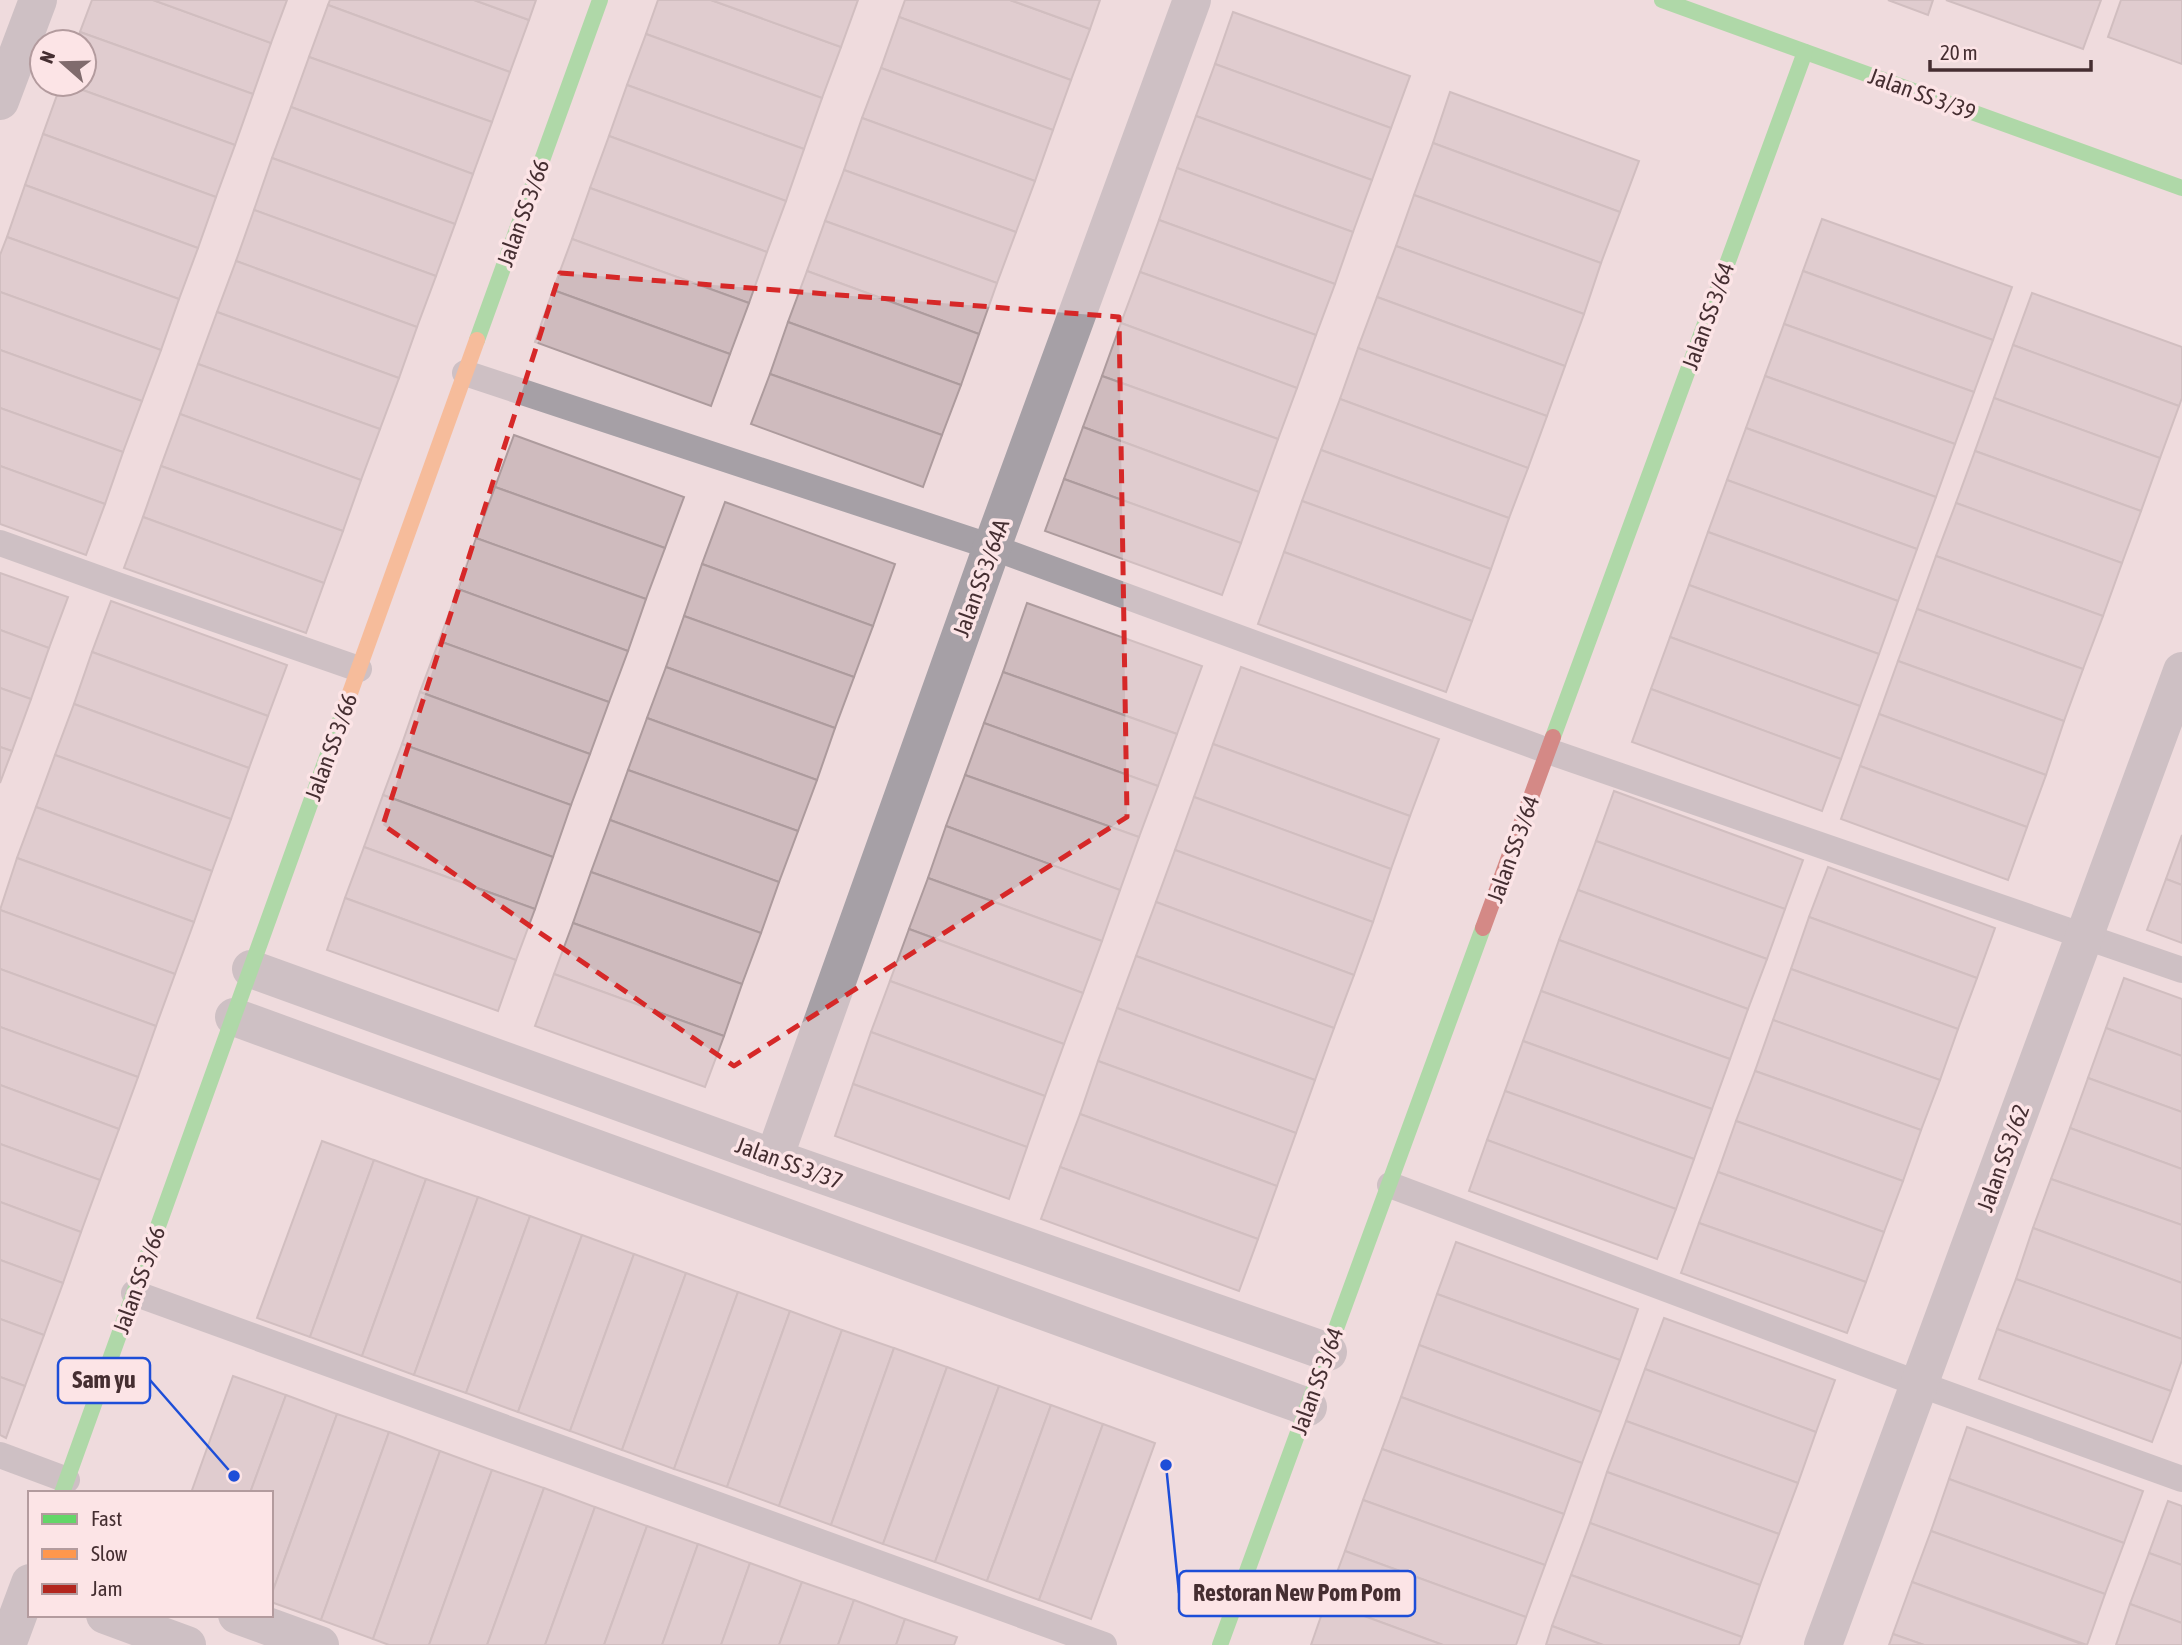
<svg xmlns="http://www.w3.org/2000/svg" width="2182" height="1645" viewBox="0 0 2182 1645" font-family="'Asap Condensed',sans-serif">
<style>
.building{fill:#cfbbbe;stroke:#ad9b9d;stroke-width:2}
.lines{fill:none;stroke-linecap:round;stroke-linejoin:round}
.lane{stroke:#a6a0a6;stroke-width:26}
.street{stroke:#a6a0a6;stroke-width:38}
.fast{stroke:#63d668;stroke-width:16}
.slow{stroke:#ff974d;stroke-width:16}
.jam{stroke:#b3261e;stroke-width:16}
.marked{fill:none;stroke:#d62828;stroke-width:5;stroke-dasharray:14 9;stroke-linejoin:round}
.labels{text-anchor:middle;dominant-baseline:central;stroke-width:7;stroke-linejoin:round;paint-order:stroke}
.street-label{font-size:23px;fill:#452e31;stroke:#fce4e6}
.leader{fill:none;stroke:#1d4ed8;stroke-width:2.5}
.callout-dot{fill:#1d4ed8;stroke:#fce4e6;stroke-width:2.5}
.callout{fill:#fce4e6;stroke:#1d4ed8;stroke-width:2.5}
.callout-label{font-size:24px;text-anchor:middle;font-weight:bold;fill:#452e31}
</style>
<rect width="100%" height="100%" fill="#efdbdd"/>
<!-- building -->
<g class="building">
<polygon points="92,0 153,0 271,43 253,94 80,32"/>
<polygon points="153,0 287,0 271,43"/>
<polygon points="330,0 474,0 529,20 510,72 328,5"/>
<polygon points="474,0 536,0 529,20"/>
<polygon points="658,0 711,0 841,47 822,98 646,34"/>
<polygon points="711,0 858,0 841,47"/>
<polygon points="905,0 1010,0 1090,29 1071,80 899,17"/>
<polygon points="1010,0 1100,0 1090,29"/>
<polygon points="1888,0 1933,0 1928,15"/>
<polygon points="1946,0 2101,0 2083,49"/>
<polygon points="2121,0 2182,0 2182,64 2108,37"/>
<polygon points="328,5 510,72 492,122 309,57"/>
<polygon points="1233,12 1410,76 1391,128 1215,64"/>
<polygon points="899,17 1071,80 1053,130 881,68"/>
<polygon points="80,32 253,94 235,145 66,84 84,84 84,42 77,42"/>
<polygon points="646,34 822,98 804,149 627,85"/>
<polygon points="309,57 492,122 473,174 291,107"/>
<polygon points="1215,64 1391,128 1372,180 1196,116"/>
<polygon points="881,68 1053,130 1035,181 862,118"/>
<polygon points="61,84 66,84 235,145 216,197 43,134"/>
<polygon points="627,85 804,149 786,201 609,136"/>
<polygon points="1450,92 1639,161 1620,212 1433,143"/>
<polygon points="291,107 473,174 455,224 272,158"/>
<polygon points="1196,116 1372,180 1353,232 1177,168"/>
<polygon points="862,118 1035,181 1016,232 844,170"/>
<polygon points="43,134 216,197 198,248 25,185"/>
<polygon points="609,136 786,201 767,252 590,188"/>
<polygon points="1433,143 1620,212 1601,263 1414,195"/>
<polygon points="272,158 455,224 436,276 254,210"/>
<polygon points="1177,168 1353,232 1335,284 1159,220"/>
<polygon points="844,170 1016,232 997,283 825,221"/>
<polygon points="25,185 198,248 179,299 7,237"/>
<polygon points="590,188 767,252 749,303 572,239"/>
<polygon points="1414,195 1601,263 1584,314 1396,246"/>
<polygon points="254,210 436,276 417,327 236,261"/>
<polygon points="1822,219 2012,287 1993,340 1803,271"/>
<polygon points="1159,220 1335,284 1316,335 1140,272"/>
<polygon points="825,221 997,283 979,334 807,271"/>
<polygon points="7,237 179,299 161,350 0,292 0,255"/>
<polygon points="572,239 749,303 730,354 553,290"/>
<polygon points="1396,246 1584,314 1565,366 1377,297"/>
<polygon points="236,261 417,327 399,378 217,312"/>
<polygon points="807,271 979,334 961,385 788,322"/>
<polygon points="1803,271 1993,340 1974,392 1784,324"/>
<polygon points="1140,272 1316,335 1297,388 1121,323"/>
<polygon points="553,290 730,354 711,406 535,342"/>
<polygon points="0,292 161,350 142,401 0,350"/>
<polygon points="2032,293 2182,347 2182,398 2179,406 2013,345"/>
<polygon points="1377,297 1565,366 1547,416 1358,348"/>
<polygon points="217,312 399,378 380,429 198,364"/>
<polygon points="788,322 961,385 942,435 770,374"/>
<polygon points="1121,323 1297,388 1278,439 1102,376"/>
<polygon points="1784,324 1974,392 1955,444 1765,376"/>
<polygon points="2013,345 2179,406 2160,458 1994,398"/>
<polygon points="1358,348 1547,416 1528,468 1340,399"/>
<polygon points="0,350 142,401 123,452 0,408"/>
<polygon points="198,364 380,429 361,480 180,414"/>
<polygon points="770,374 942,435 923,487 751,424"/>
<polygon points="1102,376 1278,439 1259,492 1083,427"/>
<polygon points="1765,376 1955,444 1936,497 1746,428"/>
<polygon points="1994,398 2160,458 2141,511 1975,451"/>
<polygon points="1340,399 1528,468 1509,518 1321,450"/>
<polygon points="0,408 123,452 105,504 0,466"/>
<polygon points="180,414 361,480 343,531 161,466"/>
<polygon points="1083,427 1259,492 1241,543 1064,479"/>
<polygon points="1746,428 1936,497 1917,549 1727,480"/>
<polygon points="514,435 684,497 665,548 495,487"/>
<polygon points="1321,450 1509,518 1491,569 1302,501"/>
<polygon points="1975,451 2141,511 2122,563 1956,503"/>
<polygon points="0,466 105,504 86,555 0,524"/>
<polygon points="161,466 343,531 324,583 143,517"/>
<polygon points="1064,479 1241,543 1222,595 1045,531"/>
<polygon points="1727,480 1917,549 1898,601 1708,532"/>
<polygon points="495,487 665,548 646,599 476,538"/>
<polygon points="1302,501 1491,569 1472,621 1284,552"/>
<polygon points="725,502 895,564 873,626 702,564"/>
<polygon points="1956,503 2122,563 2103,616 1936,556"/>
<polygon points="143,517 324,583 306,633 124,568"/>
<polygon points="1708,532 1898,601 1879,654 1689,585"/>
<polygon points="476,538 646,599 628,651 458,589"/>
<polygon points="1284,552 1472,621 1446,692 1258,624"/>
<polygon points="1936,556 2103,616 2083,669 1917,609"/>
<polygon points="702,564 873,626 854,677 684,616"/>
<polygon points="0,573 68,597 49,648 0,630"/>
<polygon points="1689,585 1879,654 1860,706 1670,637"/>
<polygon points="458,589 628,651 609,702 439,641"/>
<polygon points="111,601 287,665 268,716 92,652"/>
<polygon points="1027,603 1202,666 1177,734 1003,672"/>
<polygon points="1917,609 2083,669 2064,721 1898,661"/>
<polygon points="684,616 854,677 835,728 666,667"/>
<polygon points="0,630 49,648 31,699 0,688"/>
<polygon points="1670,637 1860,706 1841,759 1651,689"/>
<polygon points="439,641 609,702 590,754 420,692"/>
<polygon points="92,652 268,716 249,768 74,704"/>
<polygon points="1898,661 2064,721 2046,775 1879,714"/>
<polygon points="666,667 835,728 817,780 647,718"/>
<polygon points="1241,667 1439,739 1410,816 1213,744"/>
<polygon points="1003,672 1177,734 1158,786 984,723"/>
<polygon points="0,688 31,699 12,751 0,747"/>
<polygon points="1651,689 1841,759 1822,811 1632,742"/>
<polygon points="420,692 590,754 571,805 402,744"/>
<polygon points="74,704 249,768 231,819 55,755"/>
<polygon points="1879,714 2046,775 2027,827 1860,766"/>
<polygon points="647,718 817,780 798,831 628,770"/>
<polygon points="984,723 1158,786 1139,837 965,775"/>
<polygon points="402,744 571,805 553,857 383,795"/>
<polygon points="1213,744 1410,816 1391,869 1194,797"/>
<polygon points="0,747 12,751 0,783"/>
<polygon points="55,755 231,819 212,871 36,807"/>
<polygon points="1860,766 2027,827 2008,880 1841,819"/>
<polygon points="628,770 798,831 779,882 610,820"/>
<polygon points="965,775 1139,837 1120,890 946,826"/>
<polygon points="1614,791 1803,860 1785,909 1596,841"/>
<polygon points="383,795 553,857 535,909 364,847"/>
<polygon points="1194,797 1391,869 1373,922 1175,850"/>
<polygon points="36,807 212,871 194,922 17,858"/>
<polygon points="610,820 779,882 761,933 591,872"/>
<polygon points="946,826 1120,890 1102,941 928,878"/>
<polygon points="2182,835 2182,885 2166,879"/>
<polygon points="1596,841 1785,909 1767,959 1578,890"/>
<polygon points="364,847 535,909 516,960 345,898"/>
<polygon points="1175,850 1373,922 1354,975 1156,902"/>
<polygon points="17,858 194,922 175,974 0,910"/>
<polygon points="1828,867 1995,928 1977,978 1809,917"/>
<polygon points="591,872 761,933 742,984 573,923"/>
<polygon points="928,878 1102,941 1083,993 909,929"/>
<polygon points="2166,879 2182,885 2182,943 2147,930"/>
<polygon points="1578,890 1767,959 1748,1009 1559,940"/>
<polygon points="345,898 516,960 498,1011 327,950"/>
<polygon points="1156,902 1354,975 1334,1028 1136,956"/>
<polygon points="0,910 175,974 156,1026 0,969"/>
<polygon points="1809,917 1977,978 1958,1029 1791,969"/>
<polygon points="573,923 742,984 724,1036 554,974"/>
<polygon points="909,929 1083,993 1064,1044 890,981"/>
<polygon points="1559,940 1748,1009 1730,1059 1541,991"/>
<polygon points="1136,956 1334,1028 1315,1080 1117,1008"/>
<polygon points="0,969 156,1026 138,1077 0,1027"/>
<polygon points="1791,969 1958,1029 1940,1080 1773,1020"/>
<polygon points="554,974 724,1036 705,1087 535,1026"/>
<polygon points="2124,978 2182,999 2182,1056 2106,1028"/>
<polygon points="890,981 1064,1044 1045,1096 871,1032"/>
<polygon points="1541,991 1730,1059 1712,1109 1523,1041"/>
<polygon points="1117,1008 1315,1080 1296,1133 1098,1061"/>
<polygon points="1773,1020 1940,1080 1921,1130 1755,1071"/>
<polygon points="0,1027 138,1077 119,1129 0,1085"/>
<polygon points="2106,1028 2182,1056 2182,1112 2088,1078"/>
<polygon points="871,1032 1045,1096 1027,1147 853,1084"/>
<polygon points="1523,1041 1712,1109 1694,1159 1505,1091"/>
<polygon points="1098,1061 1296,1133 1277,1186 1080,1114"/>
<polygon points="1755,1071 1921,1130 1903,1181 1736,1121"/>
<polygon points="2088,1078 2182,1112 2182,1169 2070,1128"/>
<polygon points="853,1084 1027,1147 1009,1199 835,1136"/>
<polygon points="0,1085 119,1129 100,1180 0,1144"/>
<polygon points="1505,1091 1694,1159 1676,1209 1487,1140"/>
<polygon points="1080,1114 1277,1186 1258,1239 1060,1167"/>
<polygon points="1736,1121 1903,1181 1884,1232 1718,1172"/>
<polygon points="2070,1128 2182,1169 2182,1225 2051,1179"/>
<polygon points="1487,1140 1676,1209 1657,1259 1469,1191"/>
<polygon points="322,1141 374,1160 310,1337 257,1318"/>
<polygon points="0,1144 100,1180 81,1232 0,1202"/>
<polygon points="374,1160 426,1179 362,1356 310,1337"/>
<polygon points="1060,1167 1258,1239 1239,1291 1041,1219"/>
<polygon points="1718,1172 1884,1232 1866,1282 1699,1223"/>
<polygon points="426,1179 478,1197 414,1375 362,1356"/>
<polygon points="2051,1179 2182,1225 2182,1283 2033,1228"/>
<polygon points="478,1197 530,1216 466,1393 414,1375"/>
<polygon points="0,1202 81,1232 63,1283 0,1260"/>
<polygon points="530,1216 582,1235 518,1412 466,1393"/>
<polygon points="1699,1223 1866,1282 1847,1333 1681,1273"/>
<polygon points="2033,1228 2182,1283 2182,1339 2016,1279"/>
<polygon points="582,1235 634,1254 570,1431 518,1412"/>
<polygon points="1456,1242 1638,1309 1620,1360 1437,1294"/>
<polygon points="634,1254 686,1273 622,1450 570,1431"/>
<polygon points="0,1260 63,1283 44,1335 0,1319"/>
<polygon points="686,1273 738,1292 674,1469 622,1450"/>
<polygon points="2016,1279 2182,1339 2182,1360 2171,1391 1997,1329"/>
<polygon points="738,1292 790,1311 727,1487 674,1469"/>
<polygon points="1437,1294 1620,1360 1601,1412 1419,1345"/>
<polygon points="790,1311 842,1330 779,1506 727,1487"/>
<polygon points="1664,1318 1835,1380 1816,1432 1645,1369"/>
<polygon points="0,1319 44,1335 25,1386 0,1377"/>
<polygon points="1997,1329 2171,1391 2152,1442 1979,1379"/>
<polygon points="842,1330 894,1348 831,1525 779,1506"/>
<polygon points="1419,1345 1601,1412 1582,1463 1401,1397"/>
<polygon points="894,1348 947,1367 883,1544 831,1525"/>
<polygon points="947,1367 999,1386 935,1562 883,1544"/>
<polygon points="1645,1369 1816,1432 1798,1483 1626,1421"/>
<polygon points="233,1376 286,1395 250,1493 191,1493"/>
<polygon points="0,1377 25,1386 6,1438 0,1435"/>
<polygon points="999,1386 1051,1405 987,1581 935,1562"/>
<polygon points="286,1395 337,1414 271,1596 271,1493 250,1493"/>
<polygon points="1401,1397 1582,1463 1564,1514 1382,1449"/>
<polygon points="1051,1405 1103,1424 1039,1600 987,1581"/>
<polygon points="337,1414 389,1432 321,1620 271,1602 271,1596"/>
<polygon points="1626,1421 1798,1483 1779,1534 1607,1472"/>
<polygon points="1103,1424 1155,1443 1091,1619 1039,1600"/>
<polygon points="1967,1427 2143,1491 2124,1543 1949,1479"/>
<polygon points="389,1432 440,1451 373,1639 321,1620"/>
<polygon points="1382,1449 1564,1514 1545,1565 1363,1500"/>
<polygon points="440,1451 492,1470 429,1645 389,1645 373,1639"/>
<polygon points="492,1470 544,1488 487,1645 429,1645"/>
<polygon points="1607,1472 1779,1534 1760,1585 1590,1523"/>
<polygon points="1949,1479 2124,1543 2105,1594 1931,1531"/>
<polygon points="544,1488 595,1507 545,1645 487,1645"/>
<polygon points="1363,1500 1545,1565 1526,1617 1345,1551"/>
<polygon points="2168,1501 2182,1506 2182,1565 2149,1553"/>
<polygon points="595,1507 647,1526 604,1645 545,1645"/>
<polygon points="1590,1523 1760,1585 1742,1637 1571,1575"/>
<polygon points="647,1526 698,1544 662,1645 604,1645"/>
<polygon points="1931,1531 2105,1594 2087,1645 1912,1582"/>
<polygon points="698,1544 750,1563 721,1645 662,1645"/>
<polygon points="1345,1551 1526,1617 1516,1645 1443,1645 1326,1602"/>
<polygon points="2149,1553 2182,1565 2182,1623 2130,1604"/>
<polygon points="750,1563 802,1582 779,1645 721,1645"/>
<polygon points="1571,1575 1742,1637 1739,1645 1603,1645 1552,1626"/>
<polygon points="802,1582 854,1600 838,1645 779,1645"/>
<polygon points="1912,1582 2084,1645 1924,1645 1893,1634"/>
<polygon points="854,1600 905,1619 896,1645 838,1645"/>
<polygon points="1326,1602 1443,1645 1311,1645"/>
<polygon points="2130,1604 2182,1623 2182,1645 2116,1645"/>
<polygon points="905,1619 957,1637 954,1645 896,1645"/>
<polygon points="1552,1626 1603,1645 1546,1645"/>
<polygon points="1893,1634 1924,1645 1889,1645"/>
</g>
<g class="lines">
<!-- lane -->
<g class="lane">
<polyline points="465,373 992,547 1548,751 2182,970"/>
<polyline points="0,543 117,585 359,669"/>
<polyline points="1390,1185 1919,1384 2182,1479"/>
<polyline points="134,1293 1104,1645"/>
<polyline points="0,1455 67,1480"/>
</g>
<!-- street -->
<g class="street">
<polyline points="0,101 38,0"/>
<polyline points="251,969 774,1158 1328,1352"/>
<polyline points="234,1017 1308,1407"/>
<polyline points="774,1158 992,547 1192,0"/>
<polyline points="105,1615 187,1645"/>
<polyline points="237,1615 320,1645"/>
<polyline points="7,1645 30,1583"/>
<polyline points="1823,1645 2182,671"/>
</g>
<!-- fast -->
<g class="fast">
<polyline points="1662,0 2182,188"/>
<polyline points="477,340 600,0"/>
<polyline points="1553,737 1805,52"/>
<polyline points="62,1493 345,707"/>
<polyline points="1220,1645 1483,928"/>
</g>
<!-- slow -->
<polyline class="slow" points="345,707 477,340"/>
<!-- jam -->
<polyline class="jam" points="1483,928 1553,737"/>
</g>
<!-- marked area -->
<path d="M0 0H2182V1645H0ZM560 273 1119 317 1127 817 734 1066 383 825Z" fill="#efdbdd" fill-opacity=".55" fill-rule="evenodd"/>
<path class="marked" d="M560 273 1119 317 1127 817 734 1066 383 825Z"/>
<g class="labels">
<!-- street labels -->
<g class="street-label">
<text transform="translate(1922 94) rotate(20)">Jalan SS 3/39</text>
<text transform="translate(523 213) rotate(-70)">Jalan SS 3/66</text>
<text transform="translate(1708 316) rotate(-70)">Jalan SS 3/64</text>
<text transform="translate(981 578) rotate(-70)">Jalan SS 3/64A</text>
<text transform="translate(331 747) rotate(-70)">Jalan SS 3/66</text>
<text transform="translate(1513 849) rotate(-70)">Jalan SS 3/64</text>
<text transform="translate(2003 1158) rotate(-70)">Jalan SS 3/62</text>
<text transform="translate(789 1163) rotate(20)">Jalan SS 3/37</text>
<text transform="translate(139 1280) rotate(-70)">Jalan SS 3/66</text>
<text transform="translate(1317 1381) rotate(-70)">Jalan SS 3/64</text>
</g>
</g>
<!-- callouts -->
<path class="leader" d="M234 1476L150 1380M1166 1465L1179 1593"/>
<g class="callout-dot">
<circle cx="234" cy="1476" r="7"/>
<circle cx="1166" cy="1465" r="7"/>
</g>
<g class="callout">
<rect x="58" y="1358" width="92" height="45" rx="7"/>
<rect x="1179" y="1571" width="236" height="45" rx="7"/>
</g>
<g class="callout-label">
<text x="104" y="1388">Sam yu</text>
<text x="1297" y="1601">Restoran New Pom Pom</text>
</g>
<!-- legend -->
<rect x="28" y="1491" width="245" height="126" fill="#fce4e6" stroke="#b39b9e" stroke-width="2"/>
<rect x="42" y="1514" width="35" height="10" fill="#63d668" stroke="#b39b9e" stroke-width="2"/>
<text x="91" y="1526" font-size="21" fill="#452e31">Fast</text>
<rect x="42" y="1549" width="35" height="10" fill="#ff974d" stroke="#b39b9e" stroke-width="2"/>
<text x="91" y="1561" font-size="21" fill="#452e31">Slow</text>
<rect x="42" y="1584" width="35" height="10" fill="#b3261e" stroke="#b39b9e" stroke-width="2"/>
<text x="91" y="1596" font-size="21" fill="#452e31">Jam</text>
<!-- north arrow -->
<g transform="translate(63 63) rotate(290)"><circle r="33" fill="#fce4e6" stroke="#b39b9e" stroke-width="2"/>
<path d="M0-5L12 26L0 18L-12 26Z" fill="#806b6d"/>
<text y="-10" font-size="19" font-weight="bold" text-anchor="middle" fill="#452e31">N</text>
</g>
<!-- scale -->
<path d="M1930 60v10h161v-10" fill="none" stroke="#452e31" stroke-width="3.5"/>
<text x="1940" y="60" font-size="21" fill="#452e31" stroke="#fce4e6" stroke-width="5" paint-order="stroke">20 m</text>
</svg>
